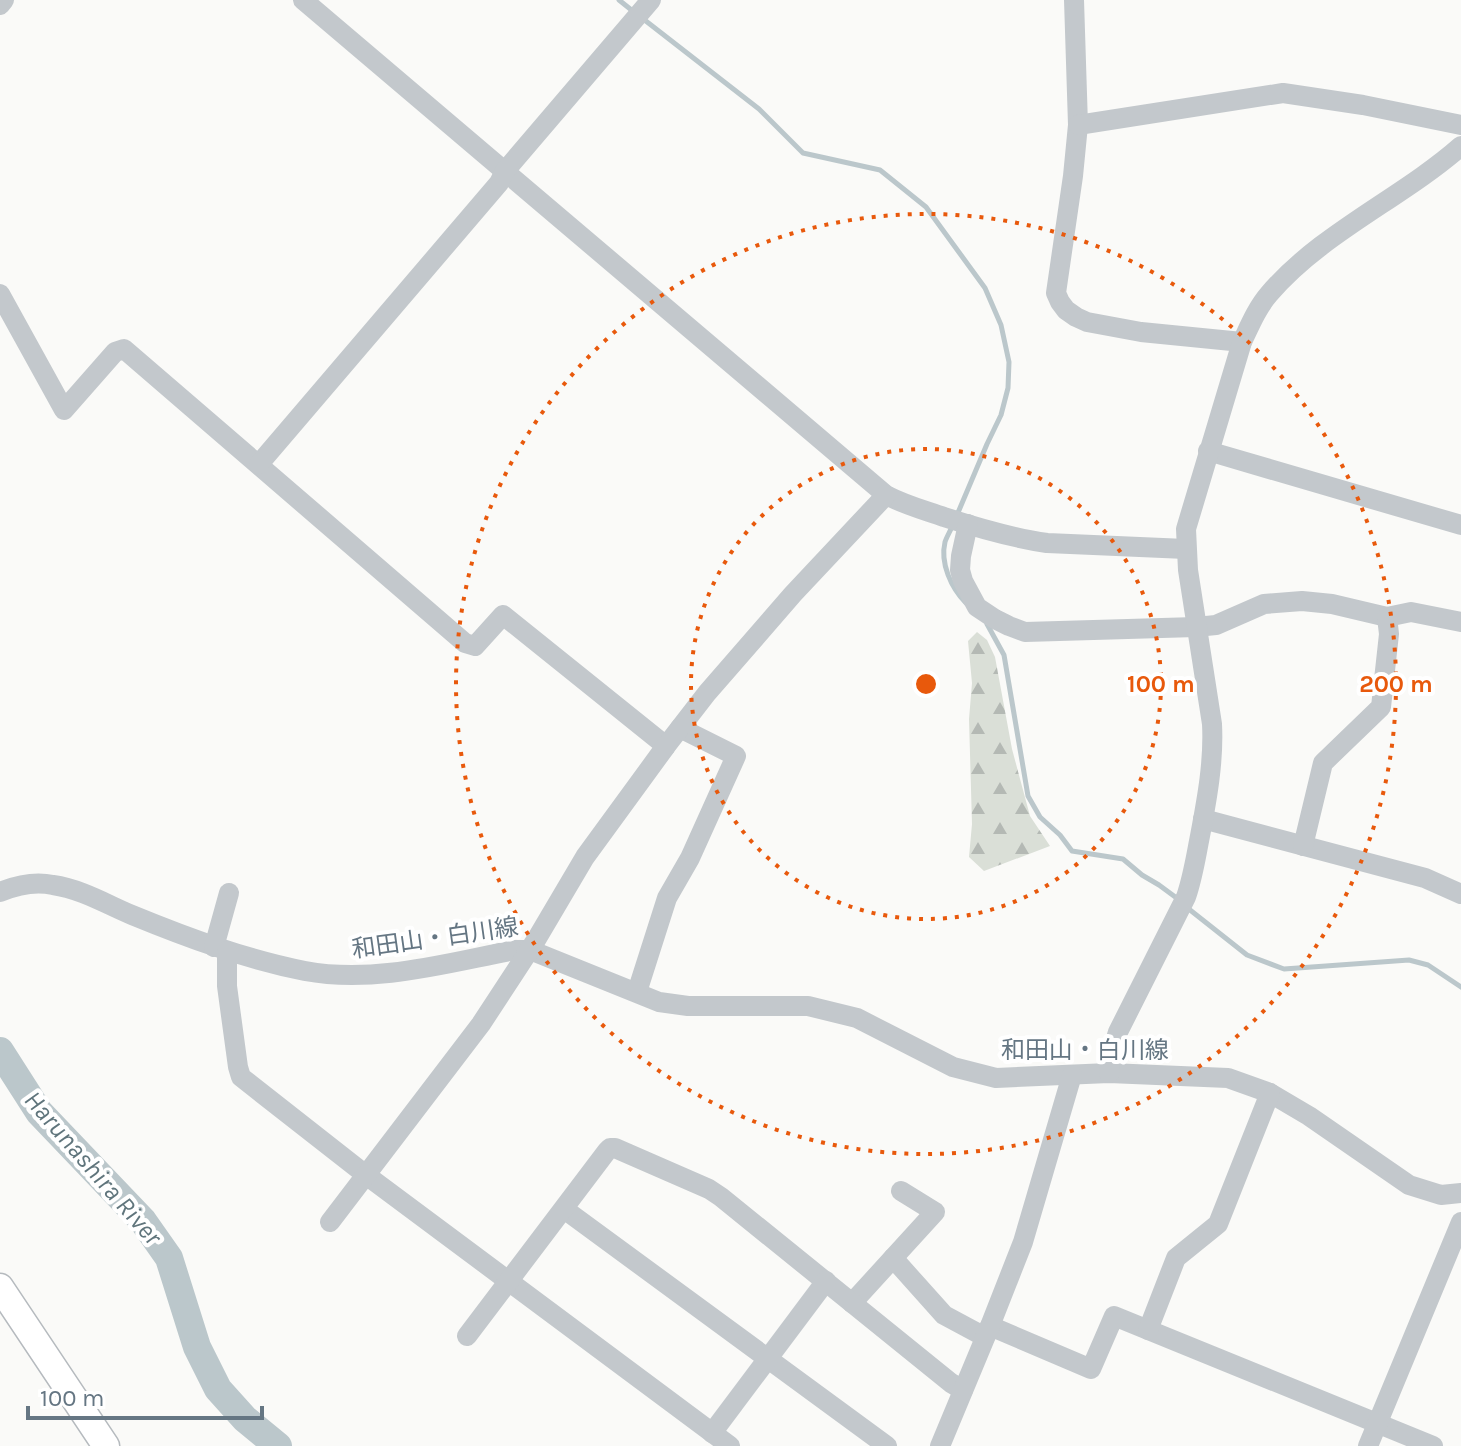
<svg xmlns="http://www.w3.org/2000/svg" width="1461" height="1446" viewBox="0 0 1461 1446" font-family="Karla,'Noto Sans JP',sans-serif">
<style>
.forest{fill:url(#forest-firs)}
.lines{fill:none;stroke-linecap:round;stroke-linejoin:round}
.stream{stroke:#bbc7cb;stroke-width:5}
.river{stroke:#bbc7cb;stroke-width:28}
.major-casing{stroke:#b5babe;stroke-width:29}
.minor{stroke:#c3c8cc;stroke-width:20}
.major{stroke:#fff;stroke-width:26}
.ring{fill:none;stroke:#e8590c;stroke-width:4;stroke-dasharray:4 8}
.labels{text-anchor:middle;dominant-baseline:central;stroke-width:8;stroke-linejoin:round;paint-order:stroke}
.street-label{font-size:24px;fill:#657683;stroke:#fff}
.water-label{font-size:26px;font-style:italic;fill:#60757c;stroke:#fff}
.centre{fill:#e8590c;stroke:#fff;stroke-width:4}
.ring-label{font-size:24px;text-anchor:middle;font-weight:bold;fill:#e8590c;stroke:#fff;stroke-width:8;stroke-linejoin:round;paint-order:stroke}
</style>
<defs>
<pattern id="forest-firs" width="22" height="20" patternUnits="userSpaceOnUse" patternTransform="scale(2)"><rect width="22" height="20" fill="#dadfd7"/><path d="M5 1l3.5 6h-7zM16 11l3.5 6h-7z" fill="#b4b9b4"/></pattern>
</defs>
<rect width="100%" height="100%" fill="#fafaf8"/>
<!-- forest -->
<polygon class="forest" points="977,632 987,640 995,657 1012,749 1030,816 1050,846 984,871 969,857 972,824 969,719 972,683 968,641"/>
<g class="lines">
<!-- stream -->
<g class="stream">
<polyline points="619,0 634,12"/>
<polyline points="642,18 759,109 803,153 880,170 926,207 985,288 1001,325 1009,362 1008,388 1001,415 987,444 957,515"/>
<path d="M953 524C951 530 947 536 945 542 940 563 951 588 966 603"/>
<polyline points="987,624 1004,655 1028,796 1040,817 1060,835 1072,851 1123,859 1142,875 1159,885 1178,899"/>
<polyline points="1185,906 1247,955 1284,969 1409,960 1428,965 1461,987"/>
</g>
<!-- river -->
<polyline class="river" points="0,1051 39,1112 143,1221 169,1258 197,1347 218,1389 245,1419 278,1446"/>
<defs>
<polyline id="major" points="0,1287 106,1446"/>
</defs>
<!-- major casing -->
<use href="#major" class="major-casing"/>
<!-- minor -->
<g class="minor">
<path d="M303 0 886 495C905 505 924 510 944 517 978 528 1012 538 1047 543L1186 549"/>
<polyline points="1074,0 1078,125 1073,176 1056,293 1060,302 1066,310 1076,317 1087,322 1141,332 1242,342"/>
<polyline points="0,5 4,0"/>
<polyline points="1078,125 1283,93 1363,105 1461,125"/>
<polyline points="0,294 64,410 115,352 124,349 465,643 475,646 503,615 666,746"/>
<polyline points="1208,451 1461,525"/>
<polyline points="259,464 499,183 505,171 651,0"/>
<polyline points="968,524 961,556 960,570 963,581 977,607 995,619 1009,626 1025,632 1196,627 1216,625 1264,604 1302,601 1332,604 1387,617 1411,612 1461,622"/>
<polyline points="1203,819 1425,878 1461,894"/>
<polyline points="1303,846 1323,763 1381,707 1389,634 1387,617"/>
<path d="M0 892C17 885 35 881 53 885 81 889 106 904 132 915 188 938 245 959 305 971 375 984 446 963 515 950H530L659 1002 688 1006H808L857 1018 953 1067 996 1078 1109 1073 1228 1078 1270 1093 1309 1116 1409 1185 1441 1195 1461 1193"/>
<polyline points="214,947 229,893"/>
<polyline points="227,951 227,986 238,1067 241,1077 366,1175 730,1446"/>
<polyline points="637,992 667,898 690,858 736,756 680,728"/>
<path d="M1109 1073 1110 1058 1118 1032 1186 897C1193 877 1196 856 1200 836 1207 799 1214 761 1212 724L1188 570 1186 529 1242 342C1250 325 1257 308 1269 294 1321 233 1402 198 1461 146"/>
<polyline points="564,1209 887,1446"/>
<polyline points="330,1222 481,1024 536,940 585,857 666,746 707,693 793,594 886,495"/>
<polyline points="893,1258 944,1315 985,1337"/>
<polyline points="852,1303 935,1212 901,1191"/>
<polyline points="990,1326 1091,1369 1114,1316 1433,1446"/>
<polyline points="1148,1330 1176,1258 1218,1224 1270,1093"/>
<polyline points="467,1336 607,1151 610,1148 615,1148 709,1189 721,1197 951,1383 963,1390"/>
<polyline points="712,1433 826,1281"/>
<polyline points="940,1446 990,1326 1023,1242 1072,1075"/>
<polyline points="1368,1446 1461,1222"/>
</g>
<!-- major -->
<use href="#major" class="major"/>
</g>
<!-- distance rings -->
<g class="ring">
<circle cx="926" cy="684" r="235"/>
<circle cx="926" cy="684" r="470"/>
</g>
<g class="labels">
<!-- street labels -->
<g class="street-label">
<text transform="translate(435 938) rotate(-8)">和田山・白川線</text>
<text x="1085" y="1050">和田山・白川線</text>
</g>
<!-- water labels -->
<g class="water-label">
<text transform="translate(93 1168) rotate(49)">Harunashira River</text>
</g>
</g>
<circle cx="926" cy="684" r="12" class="centre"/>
<g class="ring-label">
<text x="1161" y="692">100 m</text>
<text x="1396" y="692">200 m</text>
</g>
<!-- scale -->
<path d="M28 1406v12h234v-12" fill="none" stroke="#657683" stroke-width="4"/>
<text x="40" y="1406" font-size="24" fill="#657683" stroke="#ffffff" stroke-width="6" paint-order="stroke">100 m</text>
</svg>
